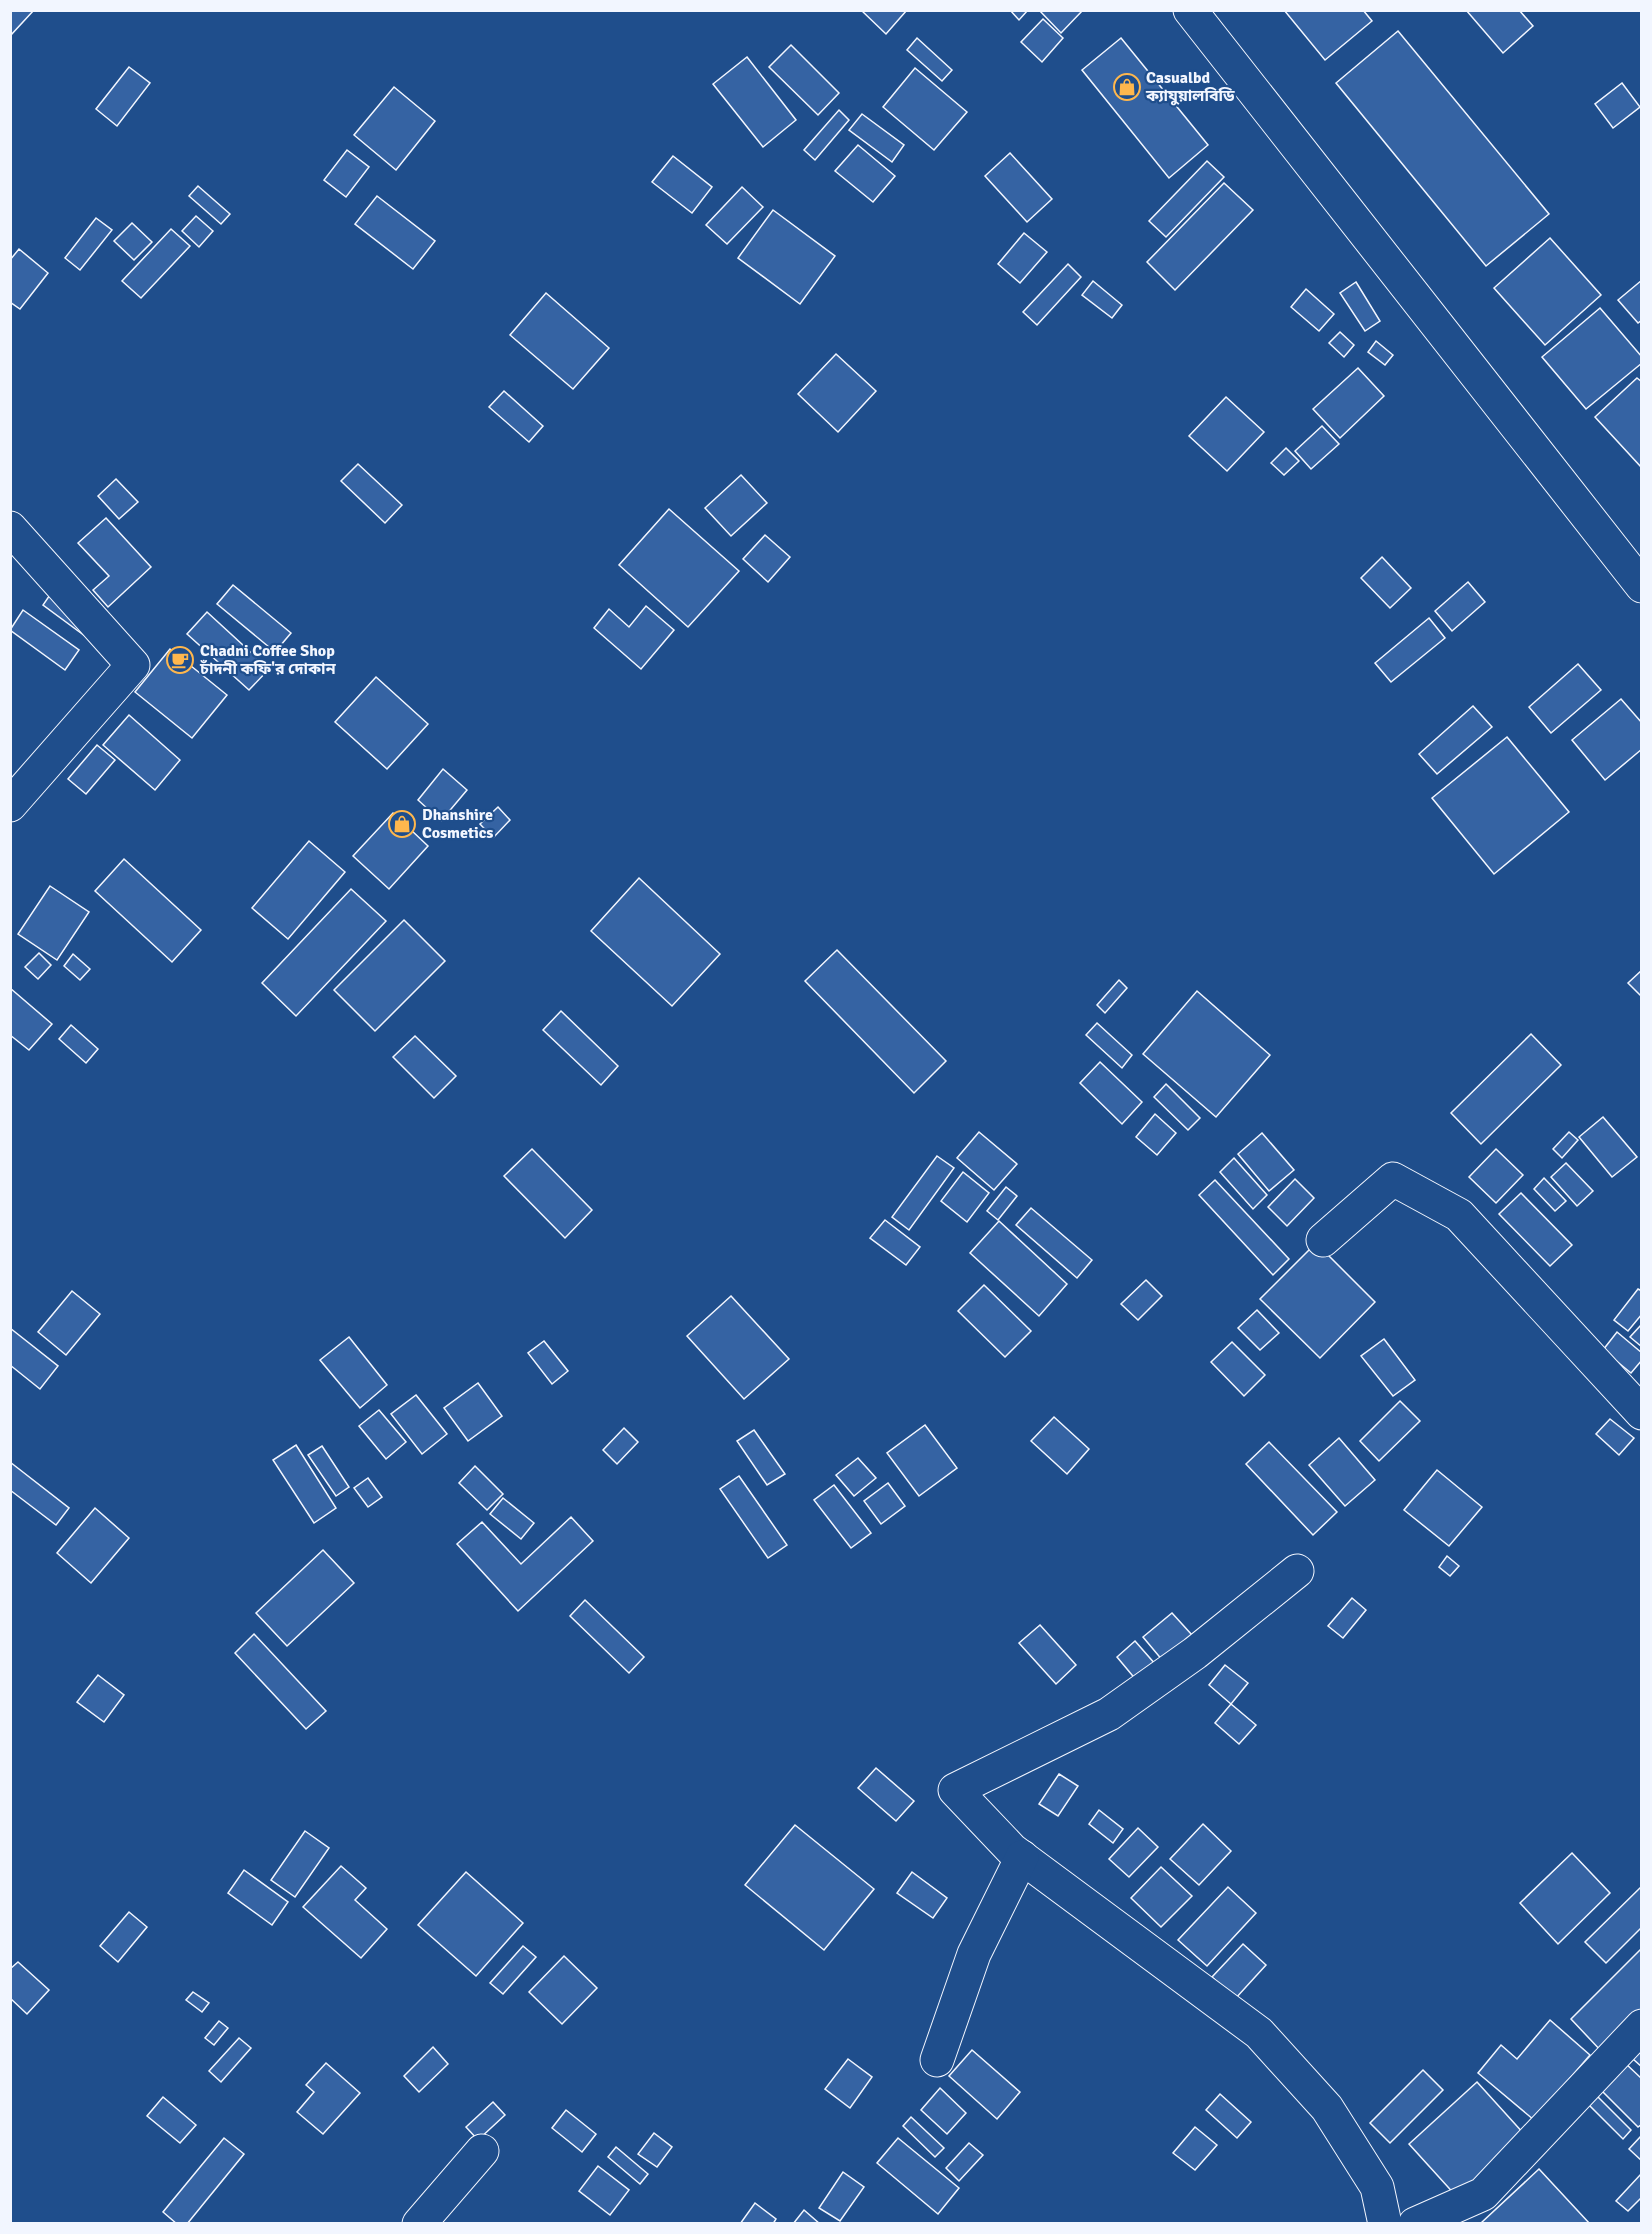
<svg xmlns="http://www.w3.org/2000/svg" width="1652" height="2234" viewBox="0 0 1652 2234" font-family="Signika,'Noto Sans Bengali',sans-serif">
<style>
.building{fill:#3563a3;stroke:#f2f6ff;stroke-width:1.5}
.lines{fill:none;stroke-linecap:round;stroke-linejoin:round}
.minor-casing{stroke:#f2f6ff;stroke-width:35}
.trunk-casing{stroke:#f2f6ff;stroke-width:35}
.minor{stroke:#1f4e8c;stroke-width:33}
.trunk{stroke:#1f4e8c;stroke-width:33}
.labels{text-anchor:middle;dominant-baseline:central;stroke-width:4.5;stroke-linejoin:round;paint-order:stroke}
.poi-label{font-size:16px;font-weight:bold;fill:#f2f6ff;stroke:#1f4e8c;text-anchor:start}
</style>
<rect width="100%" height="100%" fill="#1f4e8c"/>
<!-- building -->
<g class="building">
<polygon points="10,10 34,10 10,36"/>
<polygon points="861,10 907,10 886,34"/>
<polygon points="1010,10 1028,10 1019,20"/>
<polygon points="1039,10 1083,10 1061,33"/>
<polygon points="1284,10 1363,10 1372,21 1325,60"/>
<polygon points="1466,10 1519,10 1533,26 1503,53"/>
<polygon points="1043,19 1063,38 1042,62 1021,42"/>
<polygon points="1398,31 1549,214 1486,266 1336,83"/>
<polygon points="917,38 952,70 942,81 907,50"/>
<polygon points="1121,38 1208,145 1169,178 1082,70"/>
<polygon points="791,45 839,93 818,115 769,67"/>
<polygon points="747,57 796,120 763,147 713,84"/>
<polygon points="129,67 150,83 117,126 96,109"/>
<polygon points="915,68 967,112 934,150 883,107"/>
<polygon points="1622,83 1640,107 1613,128 1595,104"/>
<polygon points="394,87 435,121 396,170 354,135"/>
<polygon points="839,110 849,120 815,160 804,150"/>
<polygon points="862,114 904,145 892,162 849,130"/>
<polygon points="858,145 895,176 873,202 835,171"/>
<polygon points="347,150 369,167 346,197 324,180"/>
<polygon points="1010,153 1052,199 1027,222 985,176"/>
<polygon points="673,156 712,187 692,213 652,182"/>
<polygon points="1207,161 1224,177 1166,237 1149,221"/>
<polygon points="1224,183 1253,210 1175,290 1147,262"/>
<polygon points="198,186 230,214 221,224 189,196"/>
<polygon points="742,187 763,207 727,244 706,225"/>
<polygon points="377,196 435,241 413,269 355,224"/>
<polygon points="773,210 835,256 800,304 738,258"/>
<polygon points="196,216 213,231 199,247 182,231"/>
<polygon points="96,218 112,230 80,270 65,258"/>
<polygon points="132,223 152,242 134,260 114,241"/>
<polygon points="171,229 190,246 141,298 122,281"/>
<polygon points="1024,233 1047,252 1020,283 998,264"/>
<polygon points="1550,238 1601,295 1545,345 1494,288"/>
<polygon points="19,249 48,273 20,309 10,302 10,260"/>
<polygon points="1068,264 1081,277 1037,325 1023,312"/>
<polygon points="1642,280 1642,320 1638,323 1618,300"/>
<polygon points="1093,281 1122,305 1112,318 1082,295"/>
<polygon points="1356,282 1380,321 1365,331 1340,293"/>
<polygon points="1306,289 1334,314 1319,331 1291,307"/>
<polygon points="546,293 609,348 573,389 510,335"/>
<polygon points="1600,308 1642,357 1642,363 1586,409 1542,357"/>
<polygon points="1340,332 1354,345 1344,357 1329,343"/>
<polygon points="1376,341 1393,355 1385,365 1368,352"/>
<polygon points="836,354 876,391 838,432 798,394"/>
<polygon points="1358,368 1384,396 1340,438 1313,409"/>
<polygon points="1637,378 1642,382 1642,468 1595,417"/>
<polygon points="504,391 543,426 529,442 489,407"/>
<polygon points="1226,397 1264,432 1227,471 1189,436"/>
<polygon points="1322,426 1339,444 1311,469 1295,451"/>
<polygon points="1286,448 1299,461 1284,475 1271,463"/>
<polygon points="358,464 402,505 385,523 341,481"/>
<polygon points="741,475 767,503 731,536 705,508"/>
<polygon points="116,479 138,502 119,519 98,496"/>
<polygon points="669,509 739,571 688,627 619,565"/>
<polygon points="106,518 151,567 108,607 93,590 109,576 78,543"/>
<polygon points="765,535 790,557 768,582 743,559"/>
<polygon points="1382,557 1411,588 1390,608 1361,578"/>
<polygon points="1468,582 1485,602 1452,631 1435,611"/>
<polygon points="233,585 291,633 275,652 217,604"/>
<polygon points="56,586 89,639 43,605"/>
<polygon points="646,606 674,630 641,669 594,628 609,609 629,627"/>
<polygon points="23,610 79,650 65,670 10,630"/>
<polygon points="207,612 269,669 249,690 187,634"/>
<polygon points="1429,618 1445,638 1391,682 1375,663"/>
<polygon points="170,649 227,695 192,738 135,692"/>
<polygon points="1578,664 1601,690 1551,733 1529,707"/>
<polygon points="376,677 428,724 387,769 335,722"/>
<polygon points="1621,699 1642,723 1642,749 1605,780 1572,740"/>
<polygon points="1473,706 1492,727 1437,774 1419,754"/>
<polygon points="129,715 180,760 155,790 103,745"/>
<polygon points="1507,737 1569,812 1494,874 1432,798"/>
<polygon points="97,745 115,760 86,794 68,779"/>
<polygon points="443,769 467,790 441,821 418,800"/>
<polygon points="498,807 510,820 493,838 480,824"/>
<polygon points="393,813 428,846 389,889 353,856"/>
<polygon points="309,841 345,872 288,939 252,908"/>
<polygon points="124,859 201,930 172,962 95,891"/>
<polygon points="639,878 720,954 672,1006 591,931"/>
<polygon points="50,886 89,912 57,960 18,934"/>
<polygon points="351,889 386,921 296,1016 262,983"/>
<polygon points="404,920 445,961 375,1031 334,990"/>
<polygon points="837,950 946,1061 914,1093 805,981"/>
<polygon points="39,953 51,965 38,979 25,967"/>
<polygon points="73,954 90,969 80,980 64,966"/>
<polygon points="1642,970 1642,997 1628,983"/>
<polygon points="1119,980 1127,988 1105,1013 1097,1005"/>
<polygon points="10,988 52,1024 29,1050 10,1035"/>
<polygon points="1197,991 1270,1055 1216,1117 1143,1054"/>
<polygon points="561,1011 618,1066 601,1085 543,1030"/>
<polygon points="1097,1023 1132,1055 1122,1068 1086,1035"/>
<polygon points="71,1025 98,1049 86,1063 59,1039"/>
<polygon points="1531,1034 1561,1065 1481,1144 1451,1113"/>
<polygon points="415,1036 456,1076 434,1098 393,1057"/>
<polygon points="1100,1062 1142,1102 1122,1124 1080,1083"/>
<polygon points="1166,1084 1200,1118 1188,1130 1154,1097"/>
<polygon points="1155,1114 1176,1133 1157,1155 1136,1137"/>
<polygon points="1603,1117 1637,1157 1612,1177 1579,1137"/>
<polygon points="979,1132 1017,1164 994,1190 957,1158"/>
<polygon points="1569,1132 1578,1140 1562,1158 1553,1149"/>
<polygon points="1262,1133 1294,1170 1269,1191 1238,1154"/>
<polygon points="532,1149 592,1210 565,1238 504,1176"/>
<polygon points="1496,1149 1523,1175 1496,1203 1469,1177"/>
<polygon points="937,1156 954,1168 909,1230 892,1217"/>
<polygon points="1234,1158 1267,1195 1253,1209 1220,1172"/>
<polygon points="1566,1163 1593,1191 1577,1206 1551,1177"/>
<polygon points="963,1172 989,1193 967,1222 941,1201"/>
<polygon points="1544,1178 1566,1201 1555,1211 1534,1189"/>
<polygon points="1295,1179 1314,1198 1287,1226 1268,1207"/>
<polygon points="1215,1180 1289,1259 1273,1275 1199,1195"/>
<polygon points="1006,1187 1017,1196 998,1220 987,1211"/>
<polygon points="1521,1193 1572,1245 1550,1266 1499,1214"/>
<polygon points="1031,1208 1092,1260 1077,1278 1016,1225"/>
<polygon points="885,1220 920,1247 906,1265 870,1238"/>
<polygon points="999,1221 1067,1284 1039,1316 970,1253"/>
<polygon points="1316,1243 1375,1302 1320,1358 1260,1299"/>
<polygon points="1146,1280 1162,1296 1138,1320 1121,1304"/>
<polygon points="984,1285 1031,1331 1005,1357 958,1311"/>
<polygon points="1638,1289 1642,1291 1642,1314 1628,1331 1614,1320"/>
<polygon points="72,1291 100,1314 66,1355 38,1332"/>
<polygon points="731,1296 789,1359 744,1399 687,1336"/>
<polygon points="1257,1310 1279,1333 1260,1350 1238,1328"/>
<polygon points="1642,1324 1642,1347 1630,1337"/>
<polygon points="10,1328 58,1366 40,1389 10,1365"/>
<polygon points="1617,1332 1642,1353 1642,1360 1631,1373 1603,1350"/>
<polygon points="349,1337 387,1385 360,1408 320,1360"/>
<polygon points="1384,1339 1415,1380 1393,1396 1361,1356"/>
<polygon points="544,1341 568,1371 552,1384 528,1353"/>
<polygon points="1232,1342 1265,1375 1244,1396 1211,1362"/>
<polygon points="478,1383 502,1416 468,1441 444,1408"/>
<polygon points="416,1395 447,1434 422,1454 391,1414"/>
<polygon points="1400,1401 1420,1421 1379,1461 1360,1441"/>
<polygon points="379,1410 406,1442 386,1459 359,1426"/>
<polygon points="1054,1417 1089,1449 1067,1474 1031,1441"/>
<polygon points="1610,1419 1634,1438 1619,1455 1596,1434"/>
<polygon points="925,1425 957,1468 919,1496 887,1453"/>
<polygon points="624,1428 638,1442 617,1464 603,1450"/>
<polygon points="754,1430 785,1474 767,1485 737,1441"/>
<polygon points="1339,1438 1375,1480 1345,1506 1309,1465"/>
<polygon points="1269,1442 1337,1512 1313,1535 1246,1464"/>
<polygon points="296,1445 336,1508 314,1523 273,1460"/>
<polygon points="322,1446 349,1487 336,1496 308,1455"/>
<polygon points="858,1458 876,1478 854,1496 836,1475"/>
<polygon points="10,1462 69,1508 56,1525 10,1490"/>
<polygon points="475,1466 503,1494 487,1510 459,1483"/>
<polygon points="1437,1470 1482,1507 1449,1546 1404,1510"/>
<polygon points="739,1476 787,1545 768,1558 720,1489"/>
<polygon points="368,1478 382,1497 368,1507 354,1488"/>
<polygon points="888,1483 905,1506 881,1524 864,1501"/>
<polygon points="834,1485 871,1533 851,1548 814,1500"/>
<polygon points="503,1498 534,1523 521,1539 490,1514"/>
<polygon points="95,1508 129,1538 91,1583 57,1553"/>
<polygon points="571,1517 593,1541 518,1611 457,1544 482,1522 521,1564"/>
<polygon points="323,1550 354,1583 287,1646 256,1613"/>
<polygon points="1447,1556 1459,1566 1450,1576 1439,1567"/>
<polygon points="1352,1598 1366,1610 1343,1638 1328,1626"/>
<polygon points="585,1600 644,1657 629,1673 570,1616"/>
<polygon points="1172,1613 1192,1635 1163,1661 1143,1637"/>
<polygon points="1040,1625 1076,1665 1056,1684 1019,1643"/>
<polygon points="254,1634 326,1711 306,1729 235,1653"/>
<polygon points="1135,1641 1156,1665 1137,1681 1117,1657"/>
<polygon points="1225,1665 1248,1683 1231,1704 1209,1685"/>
<polygon points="98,1675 124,1695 104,1722 77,1702"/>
<polygon points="1231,1704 1256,1725 1239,1744 1215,1723"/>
<polygon points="876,1768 914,1801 896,1821 858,1788"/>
<polygon points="1059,1774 1078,1786 1058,1816 1039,1804"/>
<polygon points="1099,1810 1123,1829 1113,1843 1089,1824"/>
<polygon points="1203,1824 1231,1851 1199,1885 1170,1859"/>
<polygon points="795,1825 874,1889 824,1950 745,1885"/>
<polygon points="1138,1828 1158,1847 1129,1877 1109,1859"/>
<polygon points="305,1831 329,1848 295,1897 271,1880"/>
<polygon points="1572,1853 1610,1893 1558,1944 1520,1903"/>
<polygon points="341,1866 366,1888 355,1900 387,1929 361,1958 303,1907"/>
<polygon points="1161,1867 1192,1896 1161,1927 1131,1898"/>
<polygon points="244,1870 288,1902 272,1925 228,1893"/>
<polygon points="466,1872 523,1923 476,1976 418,1925"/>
<polygon points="912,1872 947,1898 933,1918 897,1893"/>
<polygon points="1642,1886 1642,1927 1606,1963 1585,1942"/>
<polygon points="1228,1887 1256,1913 1207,1966 1178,1940"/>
<polygon points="129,1912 147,1927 118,1962 100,1946"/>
<polygon points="1243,1944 1266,1965 1235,1999 1212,1977"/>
<polygon points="523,1946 536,1957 503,1994 490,1983"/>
<polygon points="1642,1948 1642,2015 1603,2053 1571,2019"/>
<polygon points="564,1956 597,1988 562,2024 529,1992"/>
<polygon points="18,1962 49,1990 27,2014 10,1998 10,1969"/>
<polygon points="193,1992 209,2003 202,2012 186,2000"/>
<polygon points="1550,2020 1590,2055 1534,2120 1478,2073 1501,2045 1517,2059"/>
<polygon points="219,2021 228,2028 214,2045 205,2038"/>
<polygon points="239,2038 251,2048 221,2082 209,2071"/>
<polygon points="433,2047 448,2064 419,2092 404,2076"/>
<polygon points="972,2050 1020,2092 997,2119 949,2076"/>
<polygon points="1642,2050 1642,2067 1633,2059"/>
<polygon points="848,2059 872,2077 850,2108 825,2089"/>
<polygon points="1624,2062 1642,2079 1642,2124 1638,2127 1598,2087"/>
<polygon points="326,2063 360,2093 323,2134 297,2112 314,2092 306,2085"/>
<polygon points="1423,2070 1443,2090 1390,2143 1370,2123"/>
<polygon points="1477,2082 1525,2135 1457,2197 1409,2144"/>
<polygon points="940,2088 966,2113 947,2134 921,2110"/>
<polygon points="1220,2094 1251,2122 1237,2138 1206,2110"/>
<polygon points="1595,2094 1631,2130 1623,2139 1586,2102"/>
<polygon points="163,2097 196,2125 180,2143 147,2116"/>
<polygon points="493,2102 505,2115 478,2140 466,2127"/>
<polygon points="566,2110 596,2134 582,2152 552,2128"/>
<polygon points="911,2117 944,2148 935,2157 903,2126"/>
<polygon points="1195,2127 1217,2145 1195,2170 1173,2153"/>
<polygon points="654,2133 672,2147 657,2167 638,2154"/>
<polygon points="1642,2135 1642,2161 1629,2149"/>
<polygon points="224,2138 244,2154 187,2224 177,2224 163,2212"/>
<polygon points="898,2138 959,2188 938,2214 877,2163"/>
<polygon points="969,2143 983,2155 959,2181 946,2168"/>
<polygon points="616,2147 648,2174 640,2184 608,2157"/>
<polygon points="598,2166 629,2190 610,2215 579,2191"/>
<polygon points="1539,2169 1590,2224 1482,2224 1481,2223"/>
<polygon points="843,2172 864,2187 840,2221 819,2208"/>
<polygon points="1641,2174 1642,2197 1628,2211 1616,2201"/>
<polygon points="755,2203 776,2219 773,2224 740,2224"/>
<polygon points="804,2210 820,2224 793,2224"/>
</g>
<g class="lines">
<defs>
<g id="minor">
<polyline points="10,528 133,665 10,805"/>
<polyline points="1323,1240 1393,1179 1459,1215 1642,1413"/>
<polyline points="1297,1571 1195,1653 1109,1714 955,1790 1012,1850 1259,2033 1327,2108 1377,2187 1385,2224"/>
<polyline points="937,2060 974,1954 1022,1857"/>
<polyline points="419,2224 482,2151"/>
<polyline points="1415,2224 1483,2194 1642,2026"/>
</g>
<polyline id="trunk" points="1190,10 1642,586"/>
</defs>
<!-- minor casing -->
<use href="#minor" class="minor-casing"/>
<!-- trunk casing -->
<use href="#trunk" class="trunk-casing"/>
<!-- minor -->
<use href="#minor" class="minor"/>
<!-- trunk -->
<use href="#trunk" class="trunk"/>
</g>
<!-- icons -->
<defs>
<symbol id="shop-ring" viewBox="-11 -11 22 22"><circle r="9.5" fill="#1f4e8c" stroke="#ffb74d" stroke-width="1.5"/><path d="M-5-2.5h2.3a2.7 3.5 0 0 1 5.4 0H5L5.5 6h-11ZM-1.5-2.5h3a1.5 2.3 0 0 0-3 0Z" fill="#ffb74d"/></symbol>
<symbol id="cafe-ring" viewBox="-11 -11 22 22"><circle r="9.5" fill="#1f4e8c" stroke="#ffb74d" stroke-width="1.5"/><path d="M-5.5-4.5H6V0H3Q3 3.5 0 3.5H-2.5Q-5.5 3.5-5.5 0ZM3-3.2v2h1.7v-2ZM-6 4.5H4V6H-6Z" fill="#ffb74d"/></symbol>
</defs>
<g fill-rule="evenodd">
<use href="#shop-ring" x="1112" y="72" width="30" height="30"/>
<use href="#cafe-ring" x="165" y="645" width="30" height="30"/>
<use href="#shop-ring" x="387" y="809" width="30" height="30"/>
</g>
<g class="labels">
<!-- poi labels -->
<g class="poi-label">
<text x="1146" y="78">Casualbd<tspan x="1146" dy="18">ক্যাযুয়ালবিডি</tspan></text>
<text x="200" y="651">Chadni Coffee Shop<tspan x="200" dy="18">চাঁদনী কফি'র দোকান</tspan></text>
<text x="422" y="815">Dhanshire<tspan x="422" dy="18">Cosmetics</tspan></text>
</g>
</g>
<!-- border -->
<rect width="1652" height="2234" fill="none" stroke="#f2f6ff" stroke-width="24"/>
</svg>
